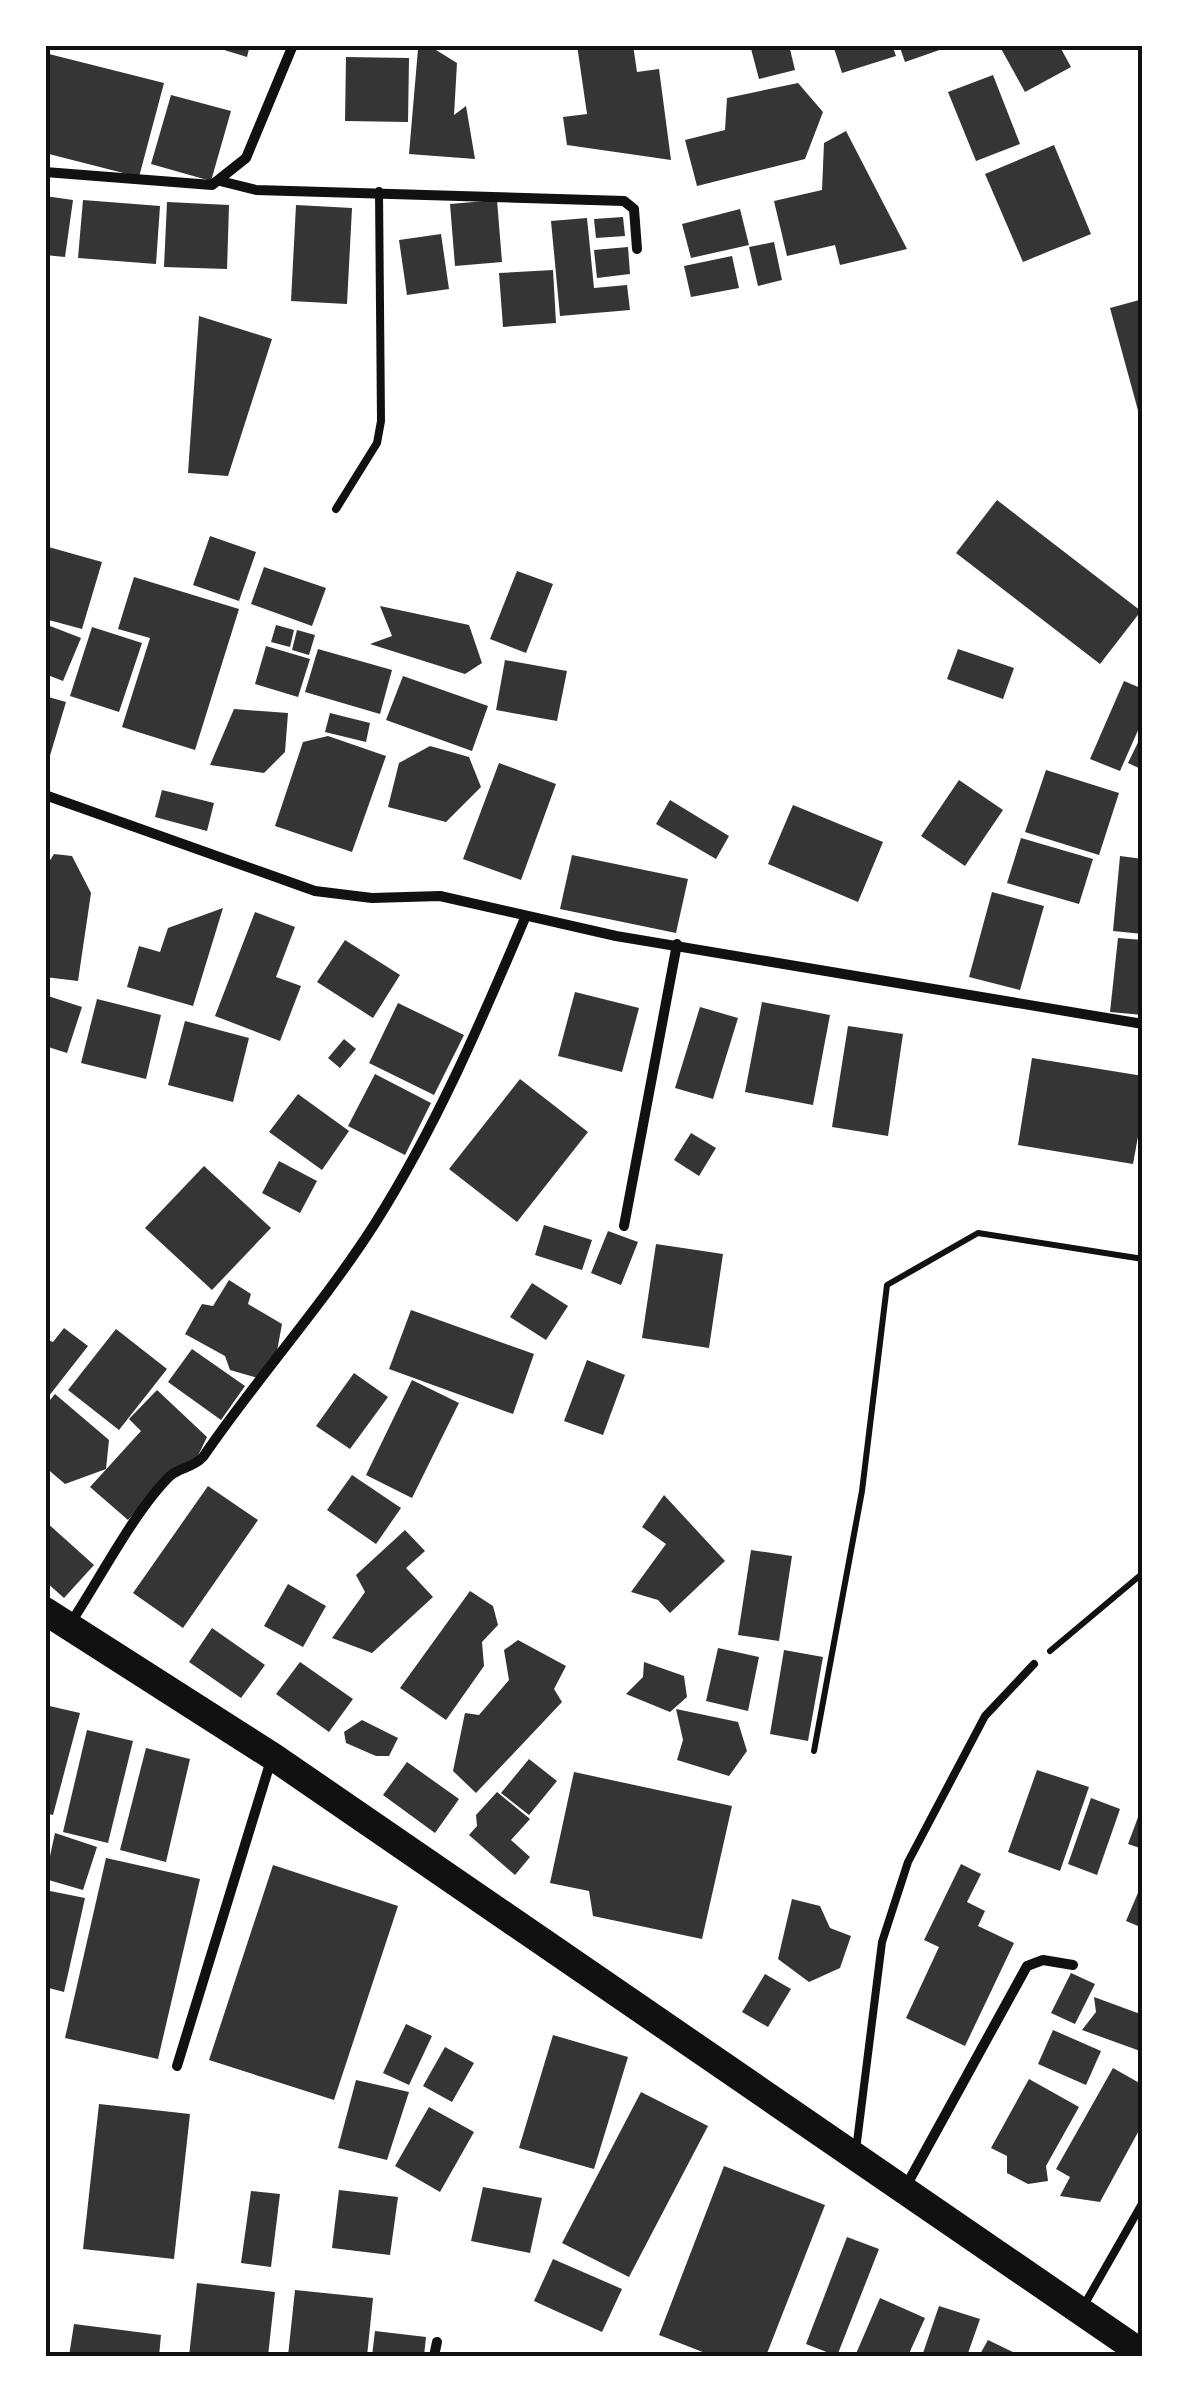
<svg xmlns="http://www.w3.org/2000/svg" width="1188" height="2401" viewBox="0 0 1188 2401" font-family="'Work Sans',sans-serif">
<style>
.building{fill:#353535}
.lines{fill:none;stroke-linecap:round;stroke-linejoin:round}
.path{stroke:#111;stroke-width:6}
.service{stroke:#111;stroke-width:8}
.minor{stroke:#111;stroke-width:10}
.trunk{stroke:#111;stroke-width:28}
.neatline{fill:none;stroke:#111;stroke-width:4}
</style>
<rect width="100%" height="100%" fill="#fff"/>
<!-- building -->
<g class="building">
<polygon points="208,45 250,45 247,57"/>
<polygon points="577,45 633,45 637,72 659,69 671,160 567,145 563,117 587,114"/>
<polygon points="750,45 789,45 795,70 759,79"/>
<polygon points="833,45 892,45 896,56 842,73"/>
<polygon points="899,45 951,45 951,46 905,62"/>
<polygon points="999,45 1059,45 1071,67 1025,92"/>
<polygon points="418,49 436,50 457,63 454,115 466,106 475,159 409,154"/>
<polygon points="45,53 164,83 139,177 45,153"/>
<polygon points="346,57 409,58 408,122 345,121"/>
<polygon points="993,75 1020,144 976,161 948,92"/>
<polygon points="798,83 823,112 805,159 697,186 685,140 725,130 727,98"/>
<polygon points="171,95 231,111 211,181 151,164"/>
<polygon points="846,131 907,249 840,265 835,245 787,256 774,201 822,190 824,143"/>
<polygon points="1054,145 1091,234 1023,262 985,174"/>
<polygon points="45,196 73,200 65,257 45,255"/>
<polygon points="83,200 160,206 156,264 78,258"/>
<polygon points="497,200 502,262 455,266 450,204"/>
<polygon points="167,202 229,205 227,269 164,267"/>
<polygon points="296,205 352,208 347,304 291,301"/>
<polygon points="740,209 749,245 691,258 682,224"/>
<polygon points="623,217 625,236 596,238 594,219"/>
<polygon points="587,218 594,288 627,285 630,310 560,316 551,221"/>
<polygon points="441,234 449,289 407,295 399,240"/>
<polygon points="774,242 782,280 758,286 749,247"/>
<polygon points="628,247 630,274 597,278 594,250"/>
<polygon points="732,256 739,288 691,297 684,266"/>
<polygon points="553,270 556,323 503,327 499,273"/>
<polygon points="1143,299 1143,424 1142,425 1110,308"/>
<polygon points="199,316 272,339 228,476 188,473"/>
<polygon points="997,500 1141,611 1100,664 956,553"/>
<polygon points="210,536 256,552 239,601 193,585"/>
<polygon points="45,546 102,562 82,629 45,619"/>
<polygon points="264,567 326,588 312,626 251,604"/>
<polygon points="517,571 553,584 526,653 490,639"/>
<polygon points="134,577 239,609 195,750 122,727 150,638 118,629"/>
<polygon points="380,606 469,625 482,663 465,674 370,644 392,636"/>
<polygon points="45,624 81,638 63,681 45,674"/>
<polygon points="276,625 294,630 290,647 271,642"/>
<polygon points="92,627 142,643 119,712 70,696"/>
<polygon points="297,630 315,635 309,655 292,650"/>
<polygon points="266,646 310,659 298,697 255,684"/>
<polygon points="318,649 392,670 380,714 305,692"/>
<polygon points="958,649 1014,668 1003,699 947,679"/>
<polygon points="505,660 567,671 557,721 496,710"/>
<polygon points="403,676 488,706 472,751 386,720"/>
<polygon points="1124,681 1143,689 1143,719 1120,771 1090,759"/>
<polygon points="45,696 66,702 46,769 45,769"/>
<polygon points="234,709 288,713 285,752 264,773 210,765"/>
<polygon points="330,713 370,723 366,742 325,732"/>
<polygon points="1143,732 1143,770 1128,763"/>
<polygon points="328,736 386,756 352,852 275,826 303,742"/>
<polygon points="430,746 469,757 481,787 446,822 388,807 399,763"/>
<polygon points="499,763 556,784 521,880 463,859"/>
<polygon points="1046,770 1119,793 1099,855 1025,832"/>
<polygon points="959,780 1003,810 965,866 921,836"/>
<polygon points="162,790 214,803 207,831 155,817"/>
<polygon points="670,800 729,836 716,859 656,824"/>
<polygon points="793,805 883,842 858,902 768,864"/>
<polygon points="1021,838 1093,859 1079,904 1007,883"/>
<polygon points="54,854 72,856 91,893 78,981 45,977 45,868"/>
<polygon points="572,855 688,879 676,933 560,909"/>
<polygon points="1120,856 1143,859 1143,934 1113,931"/>
<polygon points="992,892 1044,906 1020,990 969,977"/>
<polygon points="223,908 193,1006 127,987 139,946 160,952 168,928"/>
<polygon points="255,912 295,927 276,977 301,986 280,1041 215,1016"/>
<polygon points="1118,938 1143,940 1143,1015 1110,1012"/>
<polygon points="345,940 400,975 373,1018 317,982"/>
<polygon points="575,992 639,1008 622,1072 558,1056"/>
<polygon points="45,995 82,1007 67,1053 45,1046"/>
<polygon points="97,999 161,1015 146,1079 81,1063"/>
<polygon points="762,1002 830,1015 813,1105 745,1092"/>
<polygon points="398,1003 464,1035 434,1095 369,1063"/>
<polygon points="700,1007 738,1018 713,1099 675,1088"/>
<polygon points="185,1021 249,1038 233,1102 168,1085"/>
<polygon points="848,1026 903,1034 888,1136 832,1127"/>
<polygon points="344,1039 356,1049 340,1068 328,1058"/>
<polygon points="1032,1058 1143,1076 1143,1109 1133,1164 1018,1145"/>
<polygon points="375,1074 431,1103 405,1155 348,1126"/>
<polygon points="520,1079 588,1132 517,1222 449,1169"/>
<polygon points="298,1094 349,1131 322,1170 269,1132"/>
<polygon points="691,1133 716,1148 699,1176 674,1160"/>
<polygon points="279,1161 317,1181 300,1213 262,1193"/>
<polygon points="204,1166 271,1228 212,1290 145,1228"/>
<polygon points="544,1225 592,1240 582,1270 535,1255"/>
<polygon points="608,1231 638,1242 621,1285 591,1273"/>
<polygon points="656,1244 723,1254 709,1348 642,1338"/>
<polygon points="229,1280 251,1294 248,1304 282,1324 275,1362 261,1379 230,1370 225,1356 185,1334 202,1304 213,1306"/>
<polygon points="532,1283 568,1306 546,1340 510,1317"/>
<polygon points="411,1310 534,1354 513,1414 389,1369"/>
<polygon points="64,1328 88,1346 45,1401 45,1339 53,1342"/>
<polygon points="116,1329 167,1369 119,1430 68,1390"/>
<polygon points="192,1349 245,1386 221,1420 168,1382"/>
<polygon points="587,1360 625,1375 603,1435 564,1421"/>
<polygon points="354,1373 388,1397 350,1449 316,1426"/>
<polygon points="412,1380 459,1403 412,1498 366,1475"/>
<polygon points="157,1390 207,1437 193,1466 174,1469 128,1520 90,1487 141,1431 129,1419"/>
<polygon points="55,1394 109,1440 106,1469 65,1484 45,1467 45,1406"/>
<polygon points="352,1475 401,1508 376,1544 327,1510"/>
<polygon points="208,1486 258,1520 183,1628 133,1593"/>
<polygon points="664,1495 725,1561 670,1613 658,1600 631,1592 666,1544 642,1527"/>
<polygon points="45,1521 94,1565 64,1598 45,1581"/>
<polygon points="405,1530 425,1551 406,1568 433,1597 372,1653 332,1638 365,1592 356,1575"/>
<polygon points="751,1550 792,1556 779,1641 738,1635"/>
<polygon points="288,1584 326,1606 303,1647 264,1626"/>
<polygon points="470,1591 493,1606 498,1625 482,1642 484,1666 446,1720 400,1688"/>
<polygon points="212,1628 265,1665 241,1698 189,1662"/>
<polygon points="518,1640 566,1666 554,1689 562,1702 476,1793 453,1771 465,1713 479,1715 509,1680 504,1650"/>
<polygon points="718,1648 759,1657 748,1711 706,1701"/>
<polygon points="784,1650 823,1657 808,1741 770,1734"/>
<polygon points="300,1662 353,1699 329,1732 276,1694"/>
<polygon points="644,1662 684,1676 687,1697 670,1712 626,1694 643,1677"/>
<polygon points="45,1705 80,1713 53,1815 45,1813"/>
<polygon points="676,1709 738,1722 747,1751 729,1776 677,1760 683,1740"/>
<polygon points="362,1720 398,1738 389,1756 376,1756 346,1743 344,1732"/>
<polygon points="87,1730 133,1741 108,1843 63,1832"/>
<polygon points="146,1748 190,1759 166,1862 120,1850"/>
<polygon points="529,1759 557,1781 529,1815 501,1793"/>
<polygon points="407,1762 459,1799 435,1833 383,1795"/>
<polygon points="1037,1770 1089,1787 1060,1871 1008,1852"/>
<polygon points="574,1772 732,1806 702,1939 593,1916 589,1891 550,1883"/>
<polygon points="497,1792 530,1819 511,1840 530,1857 515,1875 469,1835 477,1826 476,1815"/>
<polygon points="1091,1798 1120,1809 1097,1875 1068,1864"/>
<polygon points="1143,1804 1143,1849 1128,1844"/>
<polygon points="55,1833 97,1847 83,1890 45,1879"/>
<polygon points="106,1858 200,1879 158,2059 65,2038"/>
<polygon points="961,1864 981,1874 967,1902 985,1911 978,1926 1014,1943 965,2046 906,2018 939,1947 924,1940"/>
<polygon points="273,1865 398,1906 334,2100 209,2060"/>
<polygon points="1143,1881 1143,1928 1126,1921"/>
<polygon points="45,1890 85,1898 64,1992 45,1987"/>
<polygon points="792,1899 820,1906 830,1928 851,1936 840,1968 809,1982 778,1959"/>
<polygon points="1071,1973 1095,1984 1075,2024 1051,2013"/>
<polygon points="765,1974 791,1989 768,2027 742,2012"/>
<polygon points="1094,1997 1143,2015 1143,2052 1082,2030 1096,2012"/>
<polygon points="406,2024 432,2036 409,2085 383,2073"/>
<polygon points="1053,2030 1101,2051 1086,2085 1038,2064"/>
<polygon points="553,2035 628,2057 594,2169 519,2148"/>
<polygon points="445,2047 474,2063 452,2102 423,2086"/>
<polygon points="1113,2068 1143,2085 1143,2123 1100,2202 1060,2196 1070,2177 1056,2169"/>
<polygon points="1029,2079 1079,2107 1046,2166 1048,2181 1028,2184 1007,2173 1007,2156 991,2148"/>
<polygon points="356,2080 409,2092 387,2160 338,2148"/>
<polygon points="641,2092 708,2126 629,2277 562,2243"/>
<polygon points="99,2104 190,2114 174,2259 83,2249"/>
<polygon points="429,2107 474,2132 440,2192 395,2166"/>
<polygon points="724,2166 825,2205 766,2356 713,2356 659,2335"/>
<polygon points="483,2187 542,2198 530,2253 471,2241"/>
<polygon points="339,2190 398,2197 390,2255 332,2248"/>
<polygon points="251,2191 280,2194 271,2267 241,2263"/>
<polygon points="847,2237 879,2249 837,2356 806,2344"/>
<polygon points="553,2259 622,2289 602,2332 534,2301"/>
<polygon points="197,2283 275,2292 268,2356 189,2356"/>
<polygon points="295,2290 373,2298 367,2356 288,2356"/>
<polygon points="880,2298 925,2318 908,2356 855,2356"/>
<polygon points="939,2306 980,2319 967,2356 922,2356"/>
<polygon points="74,2324 161,2335 159,2356 69,2356"/>
<polygon points="375,2331 426,2337 424,2356 372,2356"/>
<polygon points="988,2340 1021,2356 979,2356"/>
</g>
<g class="lines">
<!-- path -->
<g class="path">
<polyline points="1050,1651 1143,1573"/>
<polyline points="814,1751 862,1491 887,1285 978,1233 1143,1259"/>
</g>
<!-- service -->
<g class="service">
<polyline points="336,509 377,443 381,421 379,191"/>
<polyline points="856,2150 882,1942 908,1862 985,1716 1034,1664"/>
<polyline points="1083,2307 1143,2202"/>
</g>
<!-- minor -->
<g class="minor">
<polyline points="45,172 212,185 246,158 293,45"/>
<polyline points="220,181 256,190 624,201 634,209 637,249"/>
<polyline points="45,795 315,891 372,898 440,896 616,936 1143,1024"/>
<polyline points="624,1226 677,944"/>
<path d="M70 1624C98 1582 135 1510 170 1476 180 1467 193 1468 203 1457 257 1378 322 1306 374 1225 436 1127 480 1024 525 918"/>
<polyline points="177,2066 272,1757"/>
<polyline points="905,2188 1027,1966 1043,1960 1073,1965"/>
<polyline points="434,2356 437,2342"/>
</g>
<!-- trunk -->
<polyline class="trunk" points="45,1611 272,1756 1143,2354"/>
</g>
<!-- border -->
<rect width="1188" height="2401" fill="none" stroke="#ffffff" stroke-width="95"/>
<rect x="48" y="48" width="1092" height="2306" class="neatline"/>
</svg>
